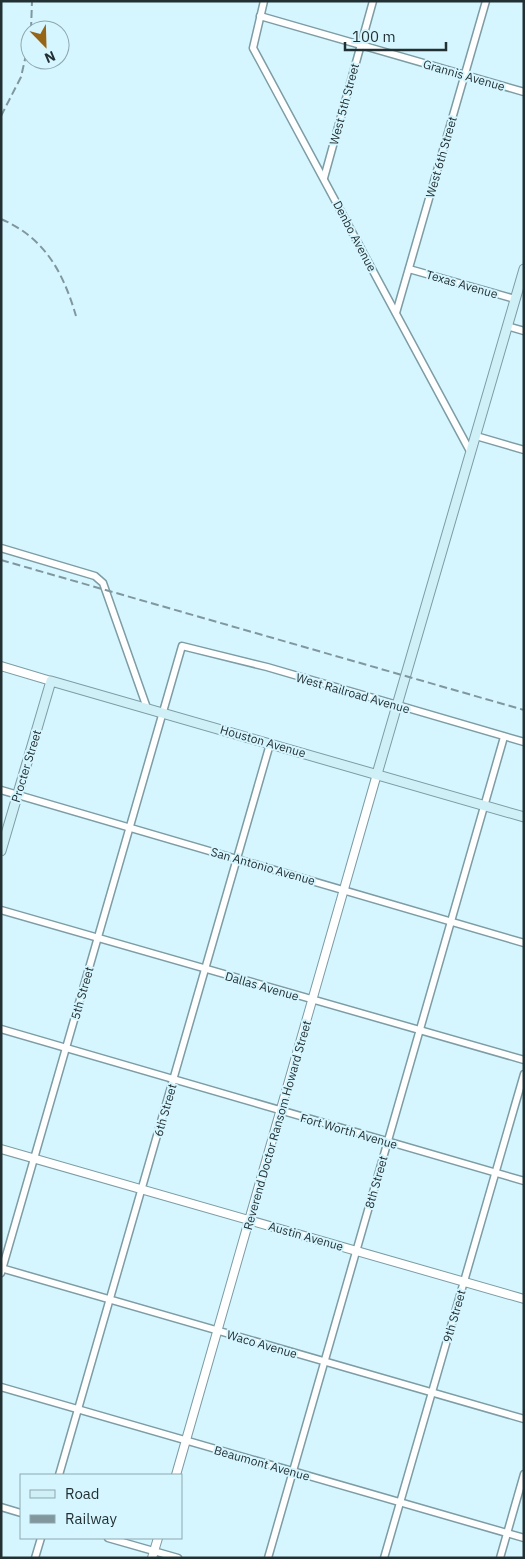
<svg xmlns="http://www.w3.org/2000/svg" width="525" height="1559" viewBox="0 0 525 1559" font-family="'IBM Plex Sans',sans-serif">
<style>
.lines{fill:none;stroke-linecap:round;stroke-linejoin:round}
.minor-casing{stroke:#7d9ca4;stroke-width:9}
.tertiary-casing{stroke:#7d9ca4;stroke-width:10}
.secondary-casing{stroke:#7d9ca4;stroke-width:11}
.minor{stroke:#fff;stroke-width:6}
.tertiary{stroke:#fff;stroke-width:8}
.secondary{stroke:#cff0f7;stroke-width:9}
.rail{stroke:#80979e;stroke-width:2;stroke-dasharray:8 4;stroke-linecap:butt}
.labels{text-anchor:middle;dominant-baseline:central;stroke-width:4;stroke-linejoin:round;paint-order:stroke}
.street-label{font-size:12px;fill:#233033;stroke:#d5f6ff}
</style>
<rect width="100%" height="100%" fill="#d5f6ff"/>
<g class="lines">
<defs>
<g id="minor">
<polyline points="264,1 253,48 471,453"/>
<polyline points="260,16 524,92"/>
<polyline points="324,178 373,1"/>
<polyline points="409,269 515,299"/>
<polyline points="396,313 486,1"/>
<polyline points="507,326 524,331"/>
<polyline points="476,436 524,450"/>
<polyline points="1,548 95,576 103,583 147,708"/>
<polyline points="1,790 524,943"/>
<polyline points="1,910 524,1060"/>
<polyline points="1,1029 524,1181"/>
<polyline points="1,1268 524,1419"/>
<polyline points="1,1273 182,646 267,667 524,742"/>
<polyline points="1,1387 524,1538"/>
<polyline points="59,1475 270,744"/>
<polyline points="1,1507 21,1513"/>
<polyline points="108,1538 178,1558"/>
<polyline points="35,1558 41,1538"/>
<polyline points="268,1558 504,737"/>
<polyline points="384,1558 524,1074"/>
<polyline points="500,1558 524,1474"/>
</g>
<g id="tertiary">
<polyline points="1,666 51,681"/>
<polyline points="1,1149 524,1299"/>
<polyline points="176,1475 377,774"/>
<polyline points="152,1558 158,1538"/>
</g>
<g id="secondary">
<polyline points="377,774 524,269"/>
<polyline points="1,851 51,681 524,817"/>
</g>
</defs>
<!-- minor casing -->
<use href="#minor" class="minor-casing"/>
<!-- tertiary casing -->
<use href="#tertiary" class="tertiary-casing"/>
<!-- secondary casing -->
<use href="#secondary" class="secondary-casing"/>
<!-- minor -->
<use href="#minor" class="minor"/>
<!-- tertiary -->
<use href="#tertiary" class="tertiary"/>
<!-- secondary -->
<use href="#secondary" class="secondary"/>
<!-- rail -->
<g class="rail">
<polyline points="31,30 32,1"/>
<polyline points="1,116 21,77 30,37"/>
<path d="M1 219C45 238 63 272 76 316"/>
<polyline points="1,560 524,710"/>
</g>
</g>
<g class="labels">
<!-- street labels -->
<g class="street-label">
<text transform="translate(464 75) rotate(16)">Grannis Avenue</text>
<text transform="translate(344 104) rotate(-75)">West 5th Street</text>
<text transform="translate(441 157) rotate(-74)">West 6th Street</text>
<text transform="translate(355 236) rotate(62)">Denbo Avenue</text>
<text transform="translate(462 284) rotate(16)">Texas Avenue</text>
<text transform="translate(353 693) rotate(16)">West Railroad Avenue</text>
<text transform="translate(263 741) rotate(16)">Houston Avenue</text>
<text transform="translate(26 766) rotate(-73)">Procter Street</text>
<text transform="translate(263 866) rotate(16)">San Antonio Avenue</text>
<text transform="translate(262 986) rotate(16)">Dallas Avenue</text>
<text transform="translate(82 993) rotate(-74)">5th Street</text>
<text transform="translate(165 1110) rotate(-74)">6th Street</text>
<text transform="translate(277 1125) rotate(-74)">Reverend Doctor Ransom Howard Street</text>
<text transform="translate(349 1131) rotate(16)">Fort Worth Avenue</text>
<text transform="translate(376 1182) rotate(-74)">8th Street</text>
<text transform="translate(306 1236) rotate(16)">Austin Avenue</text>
<text transform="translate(454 1316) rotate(-74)">9th Street</text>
<text transform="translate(262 1344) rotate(16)">Waco Avenue</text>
<text transform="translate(262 1463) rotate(16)">Beaumont Avenue</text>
</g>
</g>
<!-- border -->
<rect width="525" height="1559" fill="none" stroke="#233033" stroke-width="5"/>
<!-- legend -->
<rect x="20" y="1474" width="162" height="65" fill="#d5f6ff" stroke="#8ea7ad"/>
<rect x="30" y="1490" width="25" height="8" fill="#cff0f7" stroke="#8ea7ad"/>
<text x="65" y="1499" font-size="15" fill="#233033">Road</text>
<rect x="30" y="1515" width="25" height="8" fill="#80979e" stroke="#8ea7ad"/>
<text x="65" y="1524" font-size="15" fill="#233033">Railway</text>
<!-- north arrow -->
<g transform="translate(45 45) rotate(157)"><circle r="24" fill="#d5f6ff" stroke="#8ea7ad"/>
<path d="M0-4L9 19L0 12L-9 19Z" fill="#966516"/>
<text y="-8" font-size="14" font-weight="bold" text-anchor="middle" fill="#233033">N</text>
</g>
<!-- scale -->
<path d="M345 42v8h101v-8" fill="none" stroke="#233033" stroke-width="2.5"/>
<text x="352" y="42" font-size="15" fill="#233033" stroke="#d5f6ff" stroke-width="4" paint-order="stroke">100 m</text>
</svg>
